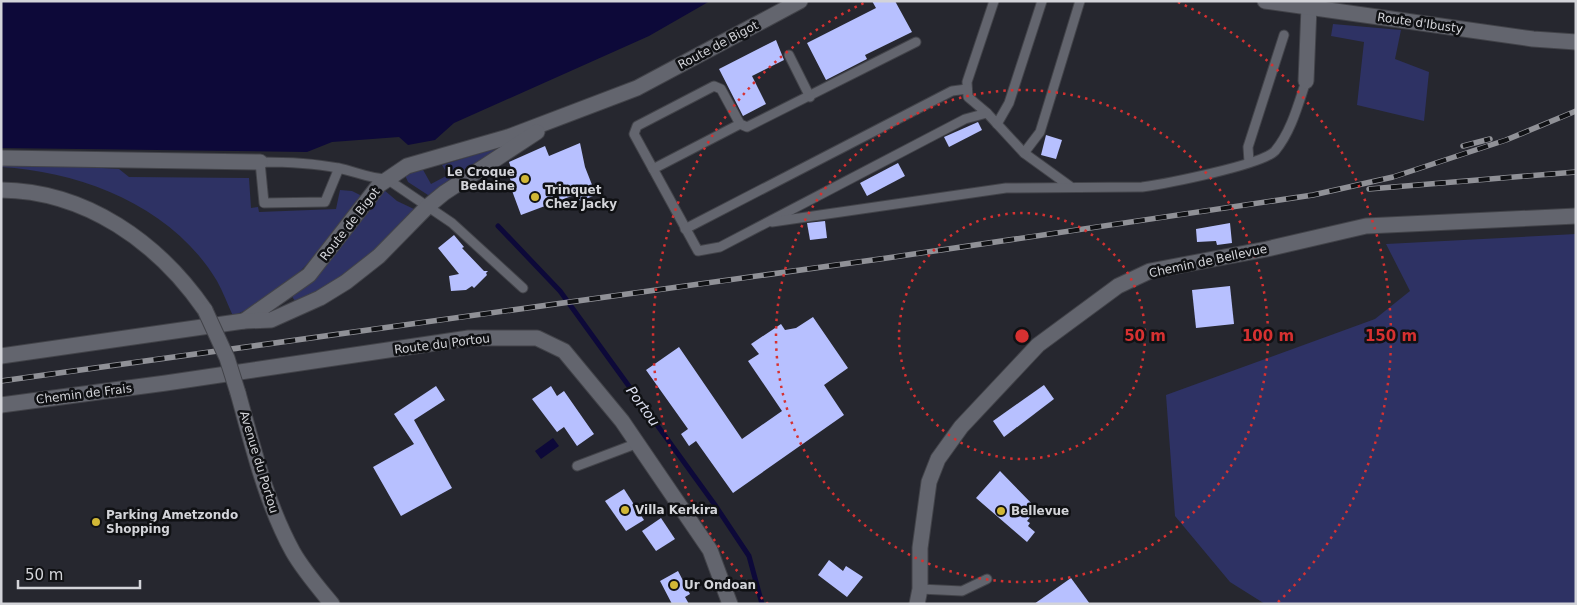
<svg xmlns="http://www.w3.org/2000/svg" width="1577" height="605" viewBox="0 0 1577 605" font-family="'DejaVu Sans',sans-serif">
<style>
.green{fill:#2e3264}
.water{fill:#0d0939}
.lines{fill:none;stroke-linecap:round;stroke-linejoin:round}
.stream{stroke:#0d0939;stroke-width:5}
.building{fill:#b7c0ff}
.service-casing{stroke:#424349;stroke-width:11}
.minor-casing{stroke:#424349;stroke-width:17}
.tertiary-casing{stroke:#424349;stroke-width:17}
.secondary-casing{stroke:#424349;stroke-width:17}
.service{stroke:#63656e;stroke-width:9}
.minor{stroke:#63656e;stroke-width:15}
.tertiary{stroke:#63656e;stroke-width:15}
.secondary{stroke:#63656e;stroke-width:15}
.rail-casing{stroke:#909197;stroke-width:5.5}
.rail{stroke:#101114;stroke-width:4;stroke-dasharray:11;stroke-linecap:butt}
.secondary-bridge-casing{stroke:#424349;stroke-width:17;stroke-linecap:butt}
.secondary-bridge{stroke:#63656e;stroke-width:15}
.ring{fill:none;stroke:#d63131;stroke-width:2.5;stroke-dasharray:2.5 5}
.poi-dot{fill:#d1b736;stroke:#101114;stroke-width:2}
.labels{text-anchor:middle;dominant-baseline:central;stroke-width:5;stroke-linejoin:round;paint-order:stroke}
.street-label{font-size:12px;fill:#d3d4d9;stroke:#101114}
.poi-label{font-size:12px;font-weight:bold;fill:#d3d4d9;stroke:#101114;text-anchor:start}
.water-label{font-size:14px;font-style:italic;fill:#dde0f1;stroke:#101114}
.centre{fill:#d63131;stroke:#101114;stroke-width:2.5}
.ring-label{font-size:15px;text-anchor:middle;font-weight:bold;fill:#d63131;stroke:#101114;stroke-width:5;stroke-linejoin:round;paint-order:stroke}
</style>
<rect width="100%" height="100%" fill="#26272f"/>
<!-- green -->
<g class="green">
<polygon points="1333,24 1401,30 1395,59 1429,72 1424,121 1357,105 1364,42 1331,36"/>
<polygon points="494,149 496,152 434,194 428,195 408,182 405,175 422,168 431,184 448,175 442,165"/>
<path d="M1 162 119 169 129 177 249 178 251 208 258 207 259 212 336 209 340 190 352 191 360 195 359 201C319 251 294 290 233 316 228 305 223 292 217 281 173 207 83 172 1 167Z"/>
<polygon points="384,190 397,201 416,210 351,272 297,304 291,295"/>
<polygon points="1576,234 1576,604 1265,604 1230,582 1175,516 1166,395 1375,319 1410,291 1386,244"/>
</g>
<!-- water -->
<g class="water">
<polygon points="1,1 710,1 649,36 454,123 435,140 408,145 399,137 332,142 307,152 1,148"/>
<polygon points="553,438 559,446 541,459 535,451"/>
</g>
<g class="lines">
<!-- stream -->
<polyline class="stream" points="498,226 560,291 715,505 749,556 762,604"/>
</g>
<!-- building -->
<g class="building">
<polygon points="872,1 895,1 912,32 865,55 867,59 826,80 807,43 876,8"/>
<polygon points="776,40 784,60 752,76 766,104 743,116 719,69"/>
<polygon points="978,122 982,130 949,147 944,137"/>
<polygon points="1046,135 1062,140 1056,159 1041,155"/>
<polygon points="580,143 585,167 596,195 580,201 577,194 521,215 511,188 513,187 509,176 513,174 509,162 545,146 549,156"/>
<polygon points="898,163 905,176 867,196 860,183"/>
<polygon points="825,221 827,238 810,240 807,223"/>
<polygon points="1230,223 1232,243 1217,245 1216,241 1197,242 1196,229"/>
<polygon points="454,235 464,247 462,248 484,271 488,271 486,273 487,275 474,288 472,286 466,290 451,291 449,276 459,274 438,248"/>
<polygon points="1230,286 1234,324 1196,328 1192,290"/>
<polygon points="813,317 848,368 824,385 844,415 733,493 696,441 689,446 681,434 688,429 646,370 679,347 742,439 782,411 748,361 759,354 751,344 781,324 785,330 796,328"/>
<polygon points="1044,385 1054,399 1004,437 993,421"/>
<polygon points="436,386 445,400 414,420 452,488 401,516 373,467 414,444 394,414"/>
<polygon points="551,386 557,396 564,391 594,434 577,446 564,427 557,432 532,399"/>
<polygon points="1000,471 1037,509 1027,521 1030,523 1028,526 1035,532 1027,542 976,498"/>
<polygon points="624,489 644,520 626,531 605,501"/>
<polygon points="661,518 675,539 656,551 642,531"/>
<polygon points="829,560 843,571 846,566 863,577 847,597 818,575"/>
<polygon points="678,571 690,594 685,597 689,604 672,604 660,581"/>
<polygon points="1071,578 1090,604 1034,604"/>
</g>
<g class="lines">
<defs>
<g id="service">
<polyline points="994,1 967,82 968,97 987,113 1024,153 1071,187"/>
<polyline points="916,42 747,127 740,124 721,89 714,86 637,126 634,134 698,251 720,247 965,119 987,113"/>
<polyline points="789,55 810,97"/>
<polyline points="997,124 1009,103 1042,1"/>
<polyline points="1024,153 1040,132 1080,1"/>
<polyline points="1249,162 1248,147 1284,35"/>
<path d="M339 168 325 202 264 203 260 162C287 162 312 163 338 168 354 171 370 179 387 179L452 223 523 288"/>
<polyline points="653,169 740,124"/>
<path d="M772 222 1006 188 1142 187C1164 184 1262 165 1275 151 1291 132 1298 105 1306 81"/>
<polyline points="685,229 952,91 967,89"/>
<polyline points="577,466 638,443"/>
<polyline points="920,589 962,591 987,579"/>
</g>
<g id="minor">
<polyline points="1306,81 1309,7"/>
<polyline points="1,158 260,162"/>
<polyline points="1,405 166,383 469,338 537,338 564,351 622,421 710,550 730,604"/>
<polyline points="917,604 920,589 920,548 929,482 938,459 961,427 1038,345 1118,286 1150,271 1267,249 1366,226 1576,216"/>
</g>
<polyline id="tertiary" points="1265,1 1533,39 1576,42"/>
<g id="secondary">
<path d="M1 190C86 191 158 242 205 310"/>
<polyline points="244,321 309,275 379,185 407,166 508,137 637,88 800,1"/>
<polyline points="1,356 244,321 271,320 320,298 346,282 379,256 427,207 444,193 537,132"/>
<path d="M238 393C253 447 266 503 293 552 304 571 318 587 332 604"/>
</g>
</defs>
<!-- service casing -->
<use href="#service" class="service-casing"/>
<!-- minor casing -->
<use href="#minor" class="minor-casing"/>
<!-- tertiary casing -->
<use href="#tertiary" class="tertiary-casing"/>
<!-- secondary casing -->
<use href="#secondary" class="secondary-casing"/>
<!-- service -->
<use href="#service" class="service"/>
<!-- minor -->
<use href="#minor" class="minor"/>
<!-- tertiary -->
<use href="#tertiary" class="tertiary"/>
<!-- secondary -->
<use href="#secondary" class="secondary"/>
<defs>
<g id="rail">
<polyline points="1463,146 1490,139"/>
<polyline points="1369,189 1576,172"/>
<polyline points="1,381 887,258 1313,195 1393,177 1506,140 1576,111"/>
</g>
</defs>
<!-- rail casing -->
<use href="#rail" class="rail-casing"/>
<!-- rail -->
<use href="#rail" class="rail"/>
<defs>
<polyline id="secondary-bridge" points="205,310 227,358 238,393"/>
</defs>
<!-- secondary-bridge casing -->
<use href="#secondary-bridge" class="secondary-bridge-casing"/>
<!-- secondary-bridge -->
<use href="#secondary-bridge" class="secondary-bridge"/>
</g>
<!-- distance rings -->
<g class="ring">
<circle cx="1022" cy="336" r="123"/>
<circle cx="1022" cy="336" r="246"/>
<path d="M768 604A369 369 0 0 1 866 2M1178 2A369 369 0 0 1 1276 604"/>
</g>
<!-- markers -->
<g class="poi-dot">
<circle cx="525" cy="179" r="5"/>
<circle cx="535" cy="197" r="5"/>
<circle cx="625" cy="510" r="5"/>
<circle cx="1001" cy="511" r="5"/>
<circle cx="96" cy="522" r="5"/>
<circle cx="674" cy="585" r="5"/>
</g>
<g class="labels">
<!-- street labels -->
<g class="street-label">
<text transform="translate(1420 23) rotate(8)">Route d'Ibusty</text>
<text transform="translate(718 45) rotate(-28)">Route de Bigot</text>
<text transform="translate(350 224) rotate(-52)">Route de Bigot</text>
<text transform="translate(1208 261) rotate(-12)">Chemin de Bellevue</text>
<text transform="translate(442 344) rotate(-7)">Route du Portou</text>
<text transform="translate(84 394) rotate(-7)">Chemin de Frais</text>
<text transform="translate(259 462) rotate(73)">Avenue du Portou</text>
</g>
<!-- poi labels -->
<g class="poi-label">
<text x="515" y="172" text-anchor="end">Le Croque<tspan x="515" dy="14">Bedaine</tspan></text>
<text x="545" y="190">Trinquet<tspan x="545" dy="14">Chez Jacky</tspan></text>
<text x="635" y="510">Villa Kerkira</text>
<text x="1011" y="511">Bellevue</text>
<text x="106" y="515">Parking Ametzondo<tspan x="106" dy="14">Shopping</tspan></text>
<text x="684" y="585">Ur Ondoan</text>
</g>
<!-- water labels -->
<g class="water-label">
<text transform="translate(643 406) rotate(54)">Portou</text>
</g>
</g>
<circle cx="1022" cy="336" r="8" class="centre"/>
<g class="ring-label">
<text x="1145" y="341">50 m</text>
<text x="1268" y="341">100 m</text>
<text x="1391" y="341">150 m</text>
</g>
<!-- border -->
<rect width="1577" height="605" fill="none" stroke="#d3d4d9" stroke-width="5"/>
<!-- scale -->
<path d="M18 580v8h122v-8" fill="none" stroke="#d3d4d9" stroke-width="2.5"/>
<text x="25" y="580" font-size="15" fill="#d3d4d9" stroke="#101114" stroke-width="4" paint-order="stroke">50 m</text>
</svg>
